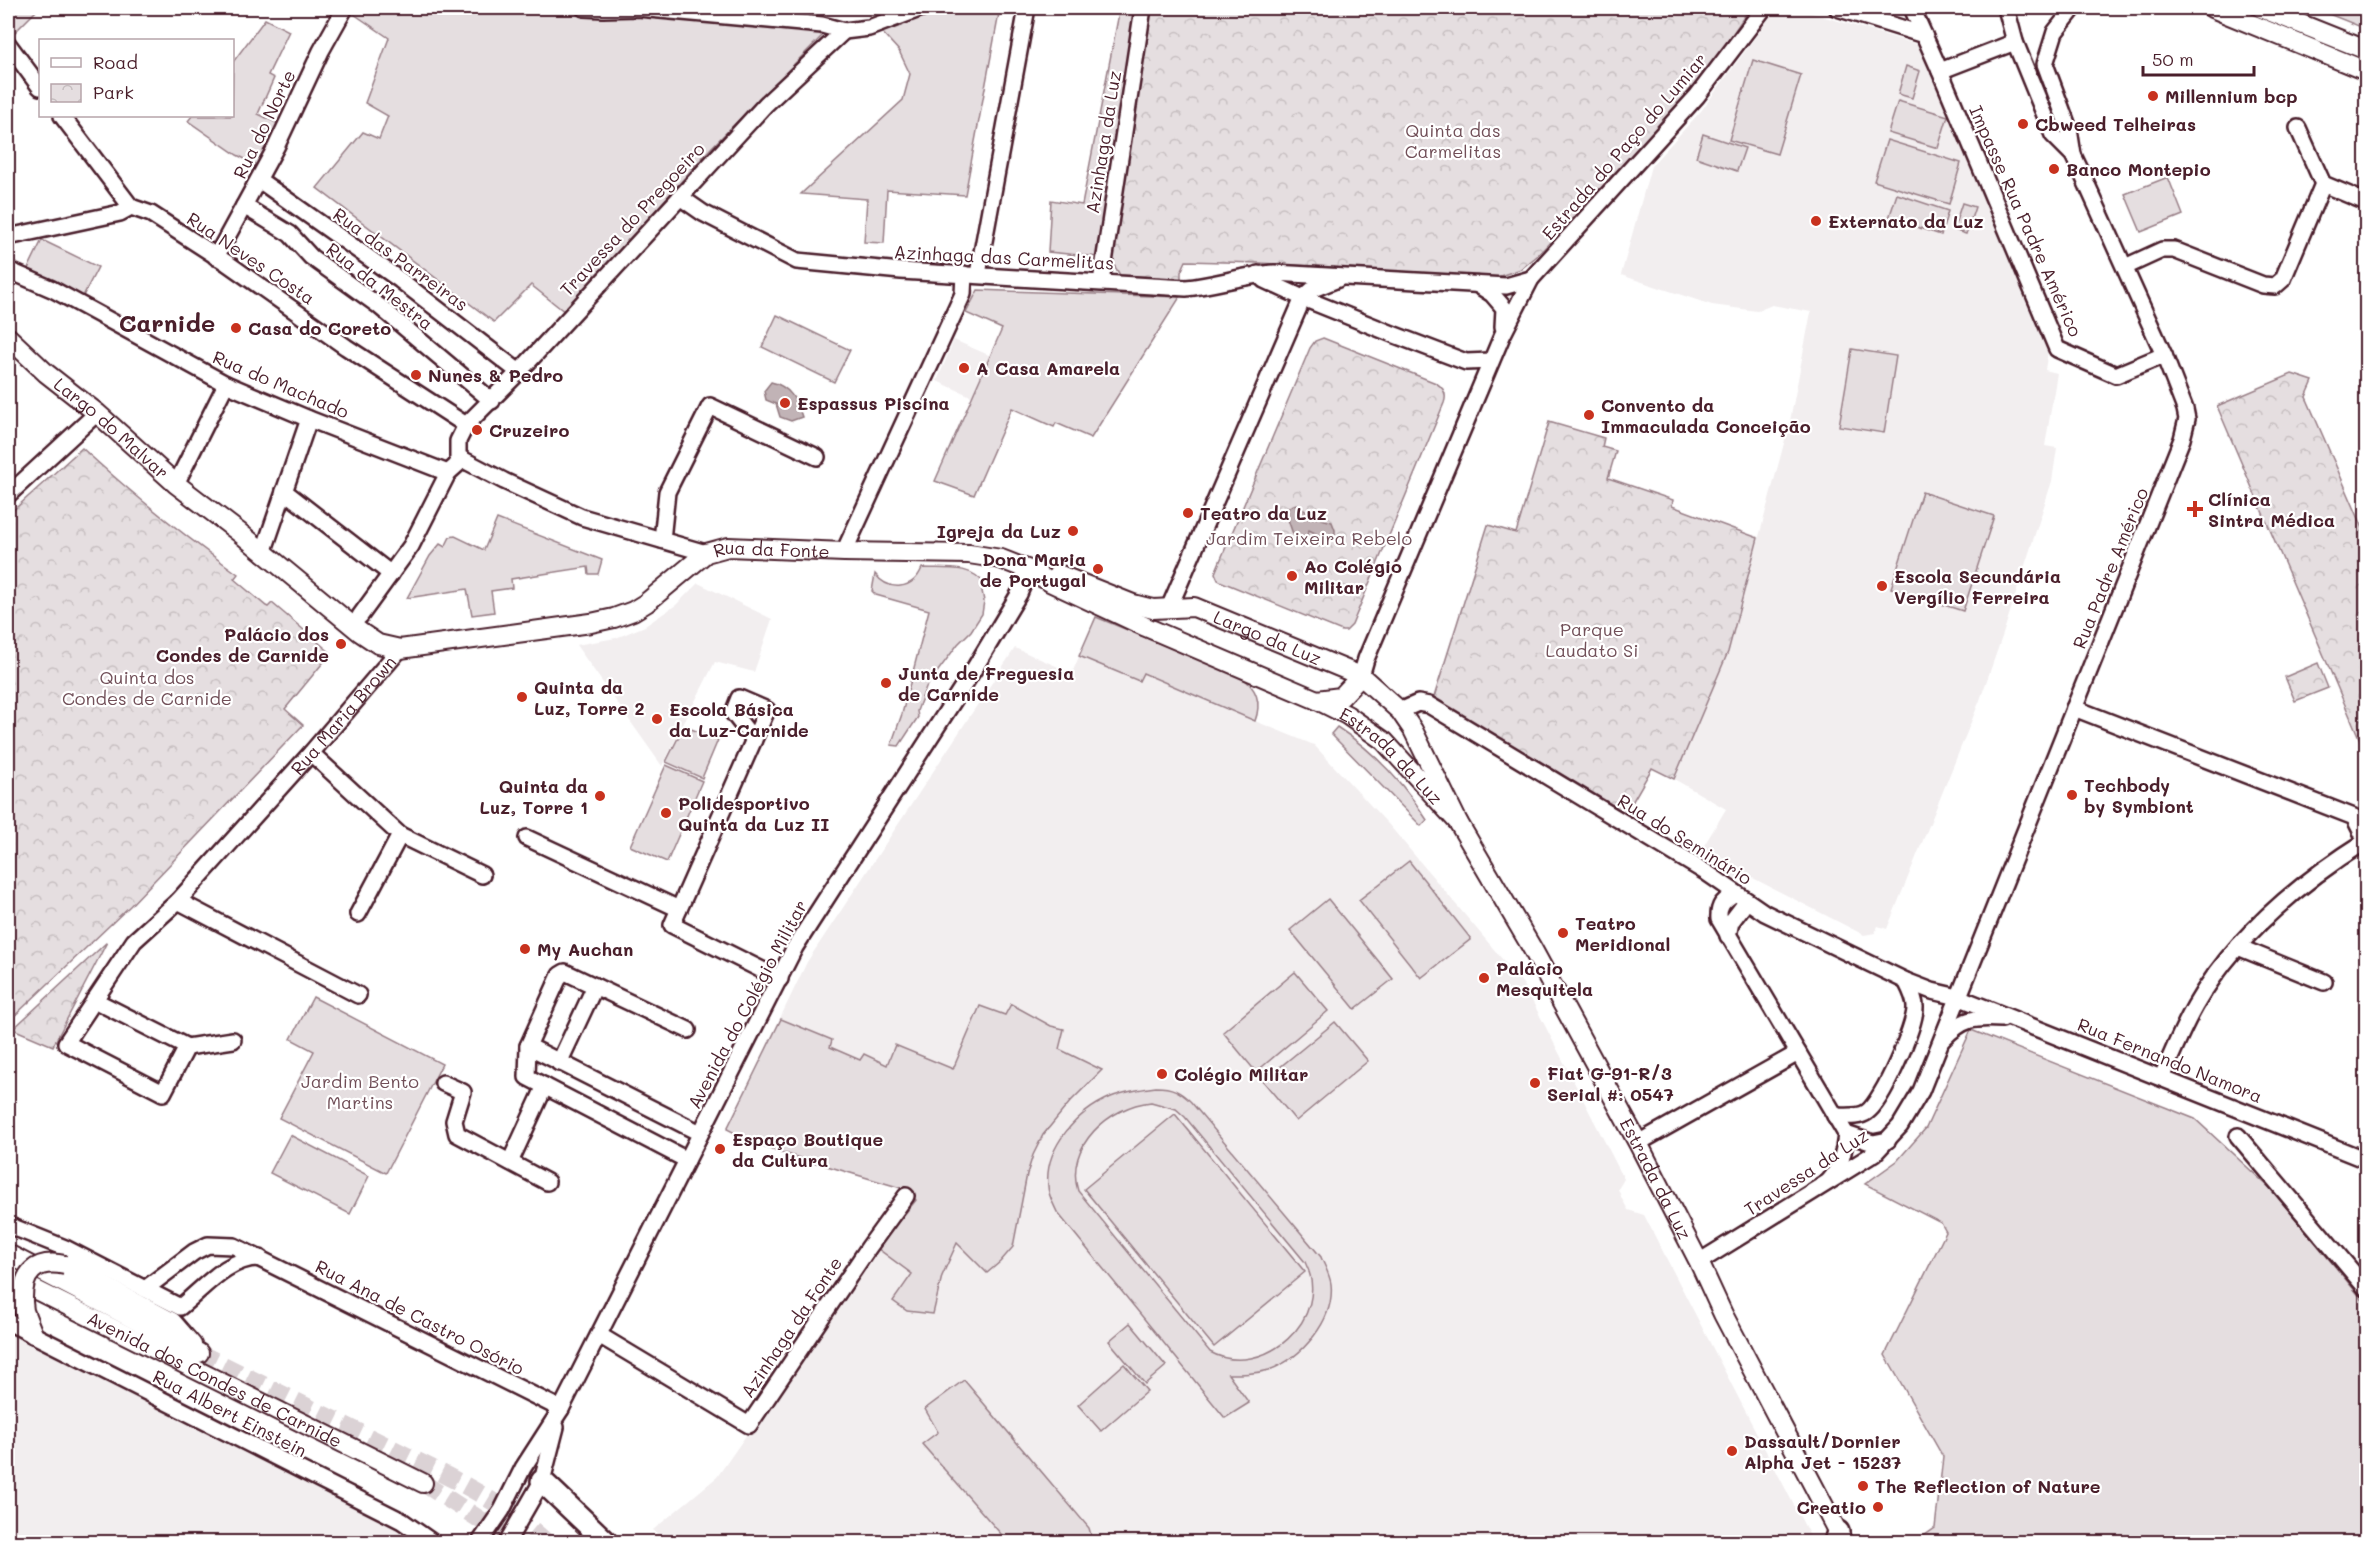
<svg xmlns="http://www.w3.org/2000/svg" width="2374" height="1550" viewBox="0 0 2374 1550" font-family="Mali,sans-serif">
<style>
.built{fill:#f2eeef}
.green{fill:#e5dee0;stroke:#987e86;stroke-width:1.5;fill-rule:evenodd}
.park{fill:url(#park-crowns);stroke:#987e86;stroke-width:1.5}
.water{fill:#c1b3b6;stroke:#91787e;stroke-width:1.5}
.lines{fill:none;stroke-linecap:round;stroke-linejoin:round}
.major-tunnel{stroke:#dbd2d5;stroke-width:18;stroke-dasharray:18 9;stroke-linecap:butt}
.minor-casing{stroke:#4a1f2b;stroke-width:20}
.major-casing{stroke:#4a1f2b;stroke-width:22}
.highway-casing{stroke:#4a1f2b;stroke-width:26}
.minor{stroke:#fff;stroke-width:15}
.major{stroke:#fff;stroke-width:18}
.highway{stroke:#fff;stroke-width:21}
.major-bridge-casing{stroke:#4a1f2b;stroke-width:22;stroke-linecap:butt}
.major-bridge{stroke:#fff;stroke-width:18}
.poi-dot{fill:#c8321e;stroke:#fff;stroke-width:2}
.labels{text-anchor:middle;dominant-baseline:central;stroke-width:4.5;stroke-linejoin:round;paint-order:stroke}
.poi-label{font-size:18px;font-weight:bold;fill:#4a1f2b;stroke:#fff;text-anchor:start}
.street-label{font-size:18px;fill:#4a1f2b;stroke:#fff}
.park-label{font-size:18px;fill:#714f58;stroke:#fff}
.district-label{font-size:24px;font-weight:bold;fill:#4a1f2b;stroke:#fff}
</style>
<defs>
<pattern id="park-crowns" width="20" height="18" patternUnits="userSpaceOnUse" patternTransform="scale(1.5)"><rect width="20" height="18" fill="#e5dee0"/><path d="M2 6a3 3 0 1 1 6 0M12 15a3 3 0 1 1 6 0" fill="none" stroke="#c6bec0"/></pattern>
</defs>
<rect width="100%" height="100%" fill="#fff"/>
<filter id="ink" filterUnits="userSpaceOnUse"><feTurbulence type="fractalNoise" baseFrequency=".0167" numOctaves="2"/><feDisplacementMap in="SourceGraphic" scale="12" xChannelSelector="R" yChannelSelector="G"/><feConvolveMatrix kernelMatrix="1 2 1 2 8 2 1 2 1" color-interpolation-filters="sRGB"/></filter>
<g filter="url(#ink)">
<!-- built -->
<g class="built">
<polygon points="1777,8 1795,8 1922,46 2049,344 2045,370 2057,373 2045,446 2057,448 2052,481 2003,634 1980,700 1887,929 1878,926 1875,933 1864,935 1745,874 1741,881 1697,857 1726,809 1674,779 1728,652 1790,421 1811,312 1772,305 1757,311 1712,305 1621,275 1651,166 1701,111"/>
<polygon points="954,340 991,356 973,397 937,381"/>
<polygon points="698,583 772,619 754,672 715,662 662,766 576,645 616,638 645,626 676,605"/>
<polygon points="1096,617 1185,655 1196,657 1249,683 1255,690 1259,703 1255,721 1314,745 1389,825 1524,985 1624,1179 1618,1189 1622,1199 1628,1210 1644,1215 1813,1542 667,1542 653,1530 717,1477 877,1248 916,1200 901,1188 763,1147 727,1129 807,962 1015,648 1072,673"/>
<polygon points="8,1324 401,1522 425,1542 8,1542"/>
</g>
<!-- green -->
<g class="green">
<polygon points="8,8 39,8 15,32 8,23"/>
<polygon points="353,8 544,8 819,33 822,36 711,148 565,312 531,285 494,322 317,188 363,132 379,139 388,116 365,103 389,38 351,12"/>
<polygon points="943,8 1000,8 965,195 887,190 884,243 864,242 867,199 801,194 903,100 910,74 899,51 880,30"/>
<polygon points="1120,8 1139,8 1099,257 1048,252 1051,200 1082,205"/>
<polygon points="2314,8 2355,8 2366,12 2366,29"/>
<polygon points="265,19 289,31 268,75 274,78 258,114 279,124 257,165 237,155 188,121 192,116 232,116 233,62"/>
<polygon points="1753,60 1801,75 1777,154 1729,140"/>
<polygon points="1906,66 1920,71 1912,98 1898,94"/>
<polygon points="1898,101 1948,116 1938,148 1888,133"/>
<polygon points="1703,134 1745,148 1737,171 1696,157"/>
<polygon points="1887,140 1961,163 1949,204 1874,181"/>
<polygon points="2168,177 2183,215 2141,232 2125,194"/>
<polygon points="1897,194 1948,211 1941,235 1889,218"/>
<polygon points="1962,203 1975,207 1966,234 1953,230"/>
<polygon points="42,240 98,267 82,298 27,271"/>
<polygon points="978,290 1180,297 1091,438 1056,423 1054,427 1012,408 974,495 935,481 1002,329 966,313"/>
<polygon points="777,315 850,350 834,382 762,347"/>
<polygon points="1852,349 1896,356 1884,433 1839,426"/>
<polygon points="1922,492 1994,516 1963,611 1891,588"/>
<polygon points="497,519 602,560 598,574 589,574 588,567 511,579 512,588 491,591 494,612 472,615 467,589 407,598 430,556 440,544 445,547 450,537 455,536 484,550"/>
<path d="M922 568C944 569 972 564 985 585L981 586 984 601 982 614 971 631 958 644 926 687 917 711 918 717 899 746 891 745 902 714 929 610 876 595 872 591 875 574C889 592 913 590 922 568Z"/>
<path d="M1096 617 1241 677C1257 688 1262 702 1255 721L1143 673 1139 681 1079 656Z"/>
<polygon points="684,726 718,740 702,778 666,762"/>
<path d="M1337 727C1375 752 1403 782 1427 820L1421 826 1331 734Z"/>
<polygon points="666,765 702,781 667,862 630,846"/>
<polygon points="1409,861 1471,939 1421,978 1359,900"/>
<polygon points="1328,899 1393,979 1355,1009 1290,930"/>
<polygon points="1295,972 1328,1011 1256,1072 1223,1032"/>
<polygon points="313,997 442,1064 386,1173 279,1118 314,1051 291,1039"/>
<polygon points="1011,1004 1051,1026 1064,1029 1059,1049 1102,1070 1070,1102 1043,1135 1033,1155 1027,1174 1013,1247 1000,1262 987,1273 957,1243 942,1276 933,1314 907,1311 893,1301 912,1274 877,1248 916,1200 901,1188 763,1147 727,1129 781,1019 832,1040 830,1047 860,1060 864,1054 887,1065 895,1045 953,1069 980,1006 1005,1015"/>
<polygon points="1335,1022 1368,1061 1296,1121 1263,1081"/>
<polygon points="1971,1030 2195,1119 2272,1190 2366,1304 2366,1542 1915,1542 1935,1528 1943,1457 1885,1355 1946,1232 1941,1223 1865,1184 1897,1161 1926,1128"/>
<path d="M1156 1087C1172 1087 1180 1091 1191 1102L1321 1257C1324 1265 1330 1275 1331 1284 1335 1320 1302 1358 1269 1370 1255 1374 1242 1374 1228 1374L1249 1403 1225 1418 1057 1212C1053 1203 1048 1195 1048 1186 1044 1147 1078 1111 1111 1097 1126 1091 1141 1089 1156 1087ZM1151 1102 1176 1109 1185 1117 1305 1262C1334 1318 1262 1381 1210 1352L1078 1191C1064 1146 1110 1106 1151 1102Z"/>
<polygon points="1175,1114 1305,1272 1214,1347 1084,1189"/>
<polygon points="290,1135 369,1176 350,1214 270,1173"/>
<polygon points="1130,1323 1166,1366 1145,1384 1109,1341"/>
<polygon points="1124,1364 1147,1391 1101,1431 1078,1405"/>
<polygon points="964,1380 1089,1528 1093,1542 1008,1542 922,1444 938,1432 925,1409"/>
</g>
<!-- park -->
<g class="park">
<polygon points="1150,8 1750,8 1701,81 1537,256 1521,269 1497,277 1259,263 1186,261 1181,272 1181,279 1120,275 1110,259"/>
<path d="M1323 338 1436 383C1444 388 1447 395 1444 403L1352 625 1346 631H1342L1222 582 1218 580 1215 573 1310 348 1315 341Z"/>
<polygon points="2292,374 2313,381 2306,397 2366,535 2366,754 2217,406"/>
<polygon points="1549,422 1604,438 1602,447 1616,451 1608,478 1673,500 1672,506 1758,538 1728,652 1674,779 1652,768 1626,813 1434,697 1488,525 1516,533"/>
<path d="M82 448C132 494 183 535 238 574L234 579 266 606 268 607 272 603 331 653 285 709 303 725 130 906 8 1022V515Z"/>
<polygon points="2318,663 2328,688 2295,701 2285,677"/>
<polygon points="107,942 53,1046 13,1029"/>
</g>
<!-- water -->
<g class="water">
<path d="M771 382C789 386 797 400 802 417L791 421 780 417 776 404 766 400 764 391Z"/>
<polygon points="1296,504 1312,516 1332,522 1335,530 1335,537 1321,546 1311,546 1315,533 1309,530 1304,543 1293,534 1285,511 1289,507"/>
</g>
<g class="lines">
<!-- major-tunnel -->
<g class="major-tunnel">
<path d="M199 1353C261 1384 324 1415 387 1446 442 1474 501 1499 546 1542"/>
<polyline points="423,1483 515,1542"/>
</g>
<defs>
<g id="minor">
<polyline points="584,8 603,9 638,8 822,25 844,31 869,28 922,8"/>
<polyline points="1837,8 1924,35 1940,71 2015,42"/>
<polyline points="1912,8 1924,35"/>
<polyline points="8,44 40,87"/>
<polyline points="1940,71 2057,349 2116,375 2164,355"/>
<polyline points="62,116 131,207"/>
<polyline points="2298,128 2323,184 2366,202"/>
<polyline points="2073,155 2069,129 2045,64 2055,32 2074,8"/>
<polyline points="259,180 400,280 519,372"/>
<path d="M680 197 703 213 797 261 901 271 1186 288C1216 285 1244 275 1274 273L1506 286 1531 279"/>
<polyline points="244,206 290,234 311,257 379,306 492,401"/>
<polyline points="131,207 151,214 227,263 346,347 466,425"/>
<polyline points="8,237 120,213 131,207"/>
<polyline points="216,257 276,147 321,51 345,8"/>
<polyline points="2125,267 2162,250 2174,250 2263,285 2275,286 2283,279 2323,184"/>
<polyline points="8,270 52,289 226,384 309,419 448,473"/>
<polyline points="978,274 1027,8"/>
<polyline points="1258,274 1264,280 1303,298 1395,335 1466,362 1491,361"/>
<polyline points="1101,282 1143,8"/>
<polyline points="1478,285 1492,294 1504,308 1503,327"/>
<polyline points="460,458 504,481 582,517 706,553"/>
<polyline points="176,484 226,384"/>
<polyline points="284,491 391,574"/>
<polyline points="8,495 97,413"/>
<polyline points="662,540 667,492 710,406 817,457"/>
<polyline points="844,552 963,294 964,274"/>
<polyline points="263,553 309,419"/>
<polyline points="1169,608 1303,298 1313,289 1338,279"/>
<polyline points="360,616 411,546 448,473 458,464 458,441 466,425 519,372 766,104 844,31"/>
<polyline points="1361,676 1366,659 1502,336 1531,279 1697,96 1764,8"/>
<polyline points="2074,708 2354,817 2366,841"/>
<polyline points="1400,711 1418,703 1429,705 1707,873 1765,913 1906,981 1932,991 1958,997 2366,1160"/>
<polyline points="754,740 733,713 739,698 767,710 672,925 780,979"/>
<polyline points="311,753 400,835 358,914"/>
<polyline points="400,835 482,875"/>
<polyline points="527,838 679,909"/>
<path d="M1735 893C1724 901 1718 904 1719 919L1846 1134"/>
<polyline points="178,901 358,995"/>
<polyline points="1728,936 1731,922 1747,901"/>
<polyline points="2238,947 2324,982"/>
<path id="s1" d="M94 1000 187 1047 163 1093 66 1043 134 941 178 901 311 753 400 649"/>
<path d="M1943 1039C1963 1018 1974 1017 2002 1019"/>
<polyline points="528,1046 700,1133"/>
<polyline points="187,1047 233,1040"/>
<polyline points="559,1063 595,986"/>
<path d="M2162 1077C2172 1053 2182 1029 2195 1006 2235 936 2299 883 2366 841"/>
<polyline points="443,1083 463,1092 454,1121 457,1134 547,1182"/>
<path d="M1835 1116C1845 1116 1859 1118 1867 1112 1882 1102 1916 1025 1915 1007 1915 998 1910 989 1906 981"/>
<polyline points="1846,1134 1873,1143 1888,1140"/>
<polyline points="2238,1136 2366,1288"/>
<polyline points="1638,1143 1798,1053"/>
<polyline points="687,1160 527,1077 528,1046 560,975 565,972 688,1030"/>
<polyline points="510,1162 545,1086"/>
<path d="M1829 1181C1841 1167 1844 1152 1846 1134"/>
<path d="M8 1225 65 1248 180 1307C203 1289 228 1257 260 1258"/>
<polyline points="1699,1262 1875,1153 1900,1126 1921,1091 2182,439 2187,419 2185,409 2164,355 2084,178 2073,155 2053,135 2015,42 2006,8"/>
<polyline points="145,1289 194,1252 208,1245 234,1246 561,1409"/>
<polyline points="8,1322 402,1521 432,1542"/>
<polyline points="599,1335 749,1425 869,1247 906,1196"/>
<polyline points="480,1542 502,1510 523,1468 561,1409 795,947 974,669 1019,594 1029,570"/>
<polyline points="507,1542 542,1481 556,1427"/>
</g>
<g id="major">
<polyline points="2212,8 2366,71"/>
<polyline points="2261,8 2366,50"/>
<path id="s2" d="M8 337 46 373 97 413 176 484 240 533 360 632 378 644 400 649 591 623 614 618 633 611 646 603 706 553 728 547 844 552 969 554 1001 559 1029 570 1050 582 1146 627 1317 700 1347 715 1384 741 1458 822"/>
<path id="s3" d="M1058 574 1133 604 1153 609 1194 607 1361 676 1400 711 1413 730 1458 822 1532 948 1638 1143 1699 1262 1723 1314 1843 1542"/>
<polyline points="1317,700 1341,697 1361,676"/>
<polyline points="8,1254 199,1353"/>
<polyline points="65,1265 172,1322 192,1345"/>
<path id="s4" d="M8 1276 423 1483"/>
<polyline points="23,1302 24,1311 33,1334"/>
</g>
<g id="highway">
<polyline points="542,1481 606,1542"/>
<polyline points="1835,1542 1838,1532"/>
</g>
</defs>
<!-- minor casing -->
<use href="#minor" class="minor-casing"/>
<!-- major casing -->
<use href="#major" class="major-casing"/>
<!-- highway casing -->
<use href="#highway" class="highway-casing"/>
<!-- minor -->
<use href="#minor" class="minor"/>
<!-- major -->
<use href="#major" class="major"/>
<!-- highway -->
<use href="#highway" class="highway"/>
<defs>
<path id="major-bridge" d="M23 1302C22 1273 35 1259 65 1265"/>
</defs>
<!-- major-bridge casing -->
<use href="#major-bridge" class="major-bridge-casing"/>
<!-- major-bridge -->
<use href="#major-bridge" class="major-bridge"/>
</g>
</g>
<!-- markers -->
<g class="poi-dot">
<circle cx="2153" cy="96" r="6"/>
<circle cx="2023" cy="124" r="6"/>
<circle cx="2054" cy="169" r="6"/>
<circle cx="1816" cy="221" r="6"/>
<circle cx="236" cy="328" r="6"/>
<circle cx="964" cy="368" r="6"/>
<circle cx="416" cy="375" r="6"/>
<circle cx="785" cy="403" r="6"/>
<circle cx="1589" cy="415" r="6"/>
<circle cx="477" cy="430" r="6"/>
<path d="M2192 500h6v6h6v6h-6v6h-6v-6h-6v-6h6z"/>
<circle cx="1188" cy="513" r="6"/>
<circle cx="1073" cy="531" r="6"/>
<circle cx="1098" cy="569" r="6"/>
<circle cx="1292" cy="576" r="6"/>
<circle cx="1882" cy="586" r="6"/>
<circle cx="341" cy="644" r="6"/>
<circle cx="886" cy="683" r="6"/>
<circle cx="522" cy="697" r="6"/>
<circle cx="657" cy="719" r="6"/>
<circle cx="2072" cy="795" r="6"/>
<circle cx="600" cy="796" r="6"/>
<circle cx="666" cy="813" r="6"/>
<circle cx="1563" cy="933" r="6"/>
<circle cx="525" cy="949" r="6"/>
<circle cx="1484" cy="978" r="6"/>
<circle cx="1162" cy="1074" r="6"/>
<circle cx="1535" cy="1083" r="6"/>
<circle cx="720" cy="1149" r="6"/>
<circle cx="1732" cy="1451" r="6"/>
<circle cx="1863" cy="1486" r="6"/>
<circle cx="1878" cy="1507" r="6"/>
</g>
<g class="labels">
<!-- poi labels -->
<g class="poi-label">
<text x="2165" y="96">Millennium bcp</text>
<text x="2035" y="124">Cbweed Telheiras</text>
<text x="2066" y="169">Banco Montepio</text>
<text x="1828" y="221">Externato da Luz</text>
<text x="248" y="328">Casa do Coreto</text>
<text x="976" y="368">A Casa Amarela</text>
<text x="428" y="375">Nunes &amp; Pedro</text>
<text x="797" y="403">Espassus Piscina</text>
<text x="1601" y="405">Convento da<tspan x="1601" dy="21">Immaculada Conceição</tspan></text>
<text x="489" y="430">Cruzeiro</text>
<text x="2208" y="499">Clínica<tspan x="2208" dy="21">Sintra Médica</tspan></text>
<text x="1200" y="513">Teatro da Luz</text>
<text x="1061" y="531" text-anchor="end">Igreja da Luz</text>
<text x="1086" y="559" text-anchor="end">Dona Maria<tspan x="1086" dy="21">de Portugal</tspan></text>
<text x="1304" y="566">Ao Colégio<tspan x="1304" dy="21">Militar</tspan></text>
<text x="1894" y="576">Escola Secundária<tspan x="1894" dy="21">Vergílio Ferreira</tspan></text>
<text x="329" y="634" text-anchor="end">Palácio dos<tspan x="329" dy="21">Condes de Carnide</tspan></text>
<text x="898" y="673">Junta de Freguesia<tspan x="898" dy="21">de Carnide</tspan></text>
<text x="534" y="687">Quinta da<tspan x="534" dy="21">Luz, Torre 2</tspan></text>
<text x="669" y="709">Escola Básica<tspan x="669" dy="21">da Luz-Carnide</tspan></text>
<text x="2084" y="785">Techbody<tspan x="2084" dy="21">by Symbiont</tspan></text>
<text x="588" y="786" text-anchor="end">Quinta da<tspan x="588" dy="21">Luz, Torre 1</tspan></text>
<text x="678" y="803">Polidesportivo<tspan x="678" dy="21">Quinta da Luz II</tspan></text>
<text x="1575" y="923">Teatro<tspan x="1575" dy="21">Meridional</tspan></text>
<text x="537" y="949">My Auchan</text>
<text x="1496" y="968">Palácio<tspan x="1496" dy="21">Mesquitela</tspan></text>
<text x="1547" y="1073">Fiat G-91-R/3<tspan x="1547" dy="21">Serial #: 0547</tspan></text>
<text x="1174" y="1074">Colégio Militar</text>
<text x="732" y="1139">Espaço Boutique<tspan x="732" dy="21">da Cultura</tspan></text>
<text x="1744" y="1441">Dassault/Dornier<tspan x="1744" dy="21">Alpha Jet - 15237</tspan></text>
<text x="1875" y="1486">The Reflection of Nature</text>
<text x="1866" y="1507" text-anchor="end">Creatio</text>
</g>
<!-- street labels -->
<g class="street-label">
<text transform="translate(264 124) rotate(-64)">Rua do Norte</text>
<text transform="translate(1103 142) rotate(-81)">Azinhaga da Luz</text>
<text transform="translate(1624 146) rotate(-49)">Estrada do Paço do Lumiar</text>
<text transform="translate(632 219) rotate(-47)">Travessa do Pregoeiro</text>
<text transform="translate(2026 221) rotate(66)">Impasse Rua Padre Américo</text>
<text transform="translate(1004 257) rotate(3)">Azinhaga das Carmelitas</text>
<text transform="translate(251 258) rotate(34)">Rua Neves Costa</text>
<text transform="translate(401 259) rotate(36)">Rua das Parreiras</text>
<text transform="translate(380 286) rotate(38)">Rua da Mestra</text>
<text transform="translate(281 384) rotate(23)">Rua do Machado</text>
<text stroke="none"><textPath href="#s2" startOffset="138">Largo do Malvar</textPath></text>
<text stroke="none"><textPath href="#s2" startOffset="900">Rua da Fonte</textPath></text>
<text transform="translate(2110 568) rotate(-68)">Rua Padre Américo</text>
<text stroke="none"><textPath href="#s3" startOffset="222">Largo da Luz</textPath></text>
<text stroke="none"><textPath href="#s1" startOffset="696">Rua Maria Brown</textPath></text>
<text stroke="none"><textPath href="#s2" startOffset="1570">Estrada da Luz</textPath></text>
<text transform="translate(1685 839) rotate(32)">Rua do Seminário</text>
<text transform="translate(747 1004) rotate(-62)">Avenida do Colégio Militar</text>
<text transform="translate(2170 1060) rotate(22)">Rua Fernando Namora</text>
<text transform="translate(1806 1172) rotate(-33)">Travessa da Luz</text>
<text stroke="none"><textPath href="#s3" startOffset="909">Estrada da Luz</textPath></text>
<text transform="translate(420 1317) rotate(27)">Rua Ana de Castro Osório</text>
<text transform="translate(791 1327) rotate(-56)">Azinhaga da Fonte</text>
<text stroke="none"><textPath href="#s4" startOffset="231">Avenida dos Condes de Carnide</textPath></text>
<text transform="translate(230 1413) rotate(27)">Rua Albert Einstein</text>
</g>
<!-- park labels -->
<g class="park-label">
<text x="1453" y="130">Quinta das<tspan x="1453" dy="21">Carmelitas</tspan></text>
<text x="1309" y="538">Jardim Teixeira Rebelo</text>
<text x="1592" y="629">Parque<tspan x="1592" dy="21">Laudato Si</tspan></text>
<text x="147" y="677">Quinta dos<tspan x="147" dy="21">Condes de Carnide</tspan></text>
<text x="360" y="1081">Jardim Bento<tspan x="360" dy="21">Martins</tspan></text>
</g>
<!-- district labels -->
<g class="district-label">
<text x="167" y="322">Carnide</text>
</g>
</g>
<!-- margin -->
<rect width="2374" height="1550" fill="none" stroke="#fff" stroke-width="30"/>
<rect x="15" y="15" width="2344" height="1520" fill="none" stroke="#4a1f2b" stroke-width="2" filter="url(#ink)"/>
<!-- legend -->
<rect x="39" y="39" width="195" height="78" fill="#ffffff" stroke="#b7a5aa" stroke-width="1.5"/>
<rect x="51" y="58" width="30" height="9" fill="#ffffff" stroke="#b7a5aa" stroke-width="1.5"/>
<text x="93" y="69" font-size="18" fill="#4a1f2b">Road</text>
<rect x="51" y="84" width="30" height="18" fill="url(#park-crowns)" stroke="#b7a5aa" stroke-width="1.5"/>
<text x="93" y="99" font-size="18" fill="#4a1f2b">Park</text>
<!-- scale -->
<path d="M2143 66v9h111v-9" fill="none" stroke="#4a1f2b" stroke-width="3"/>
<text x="2152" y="66" font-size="18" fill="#4a1f2b" stroke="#ffffff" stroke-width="4.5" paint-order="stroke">50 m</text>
</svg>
